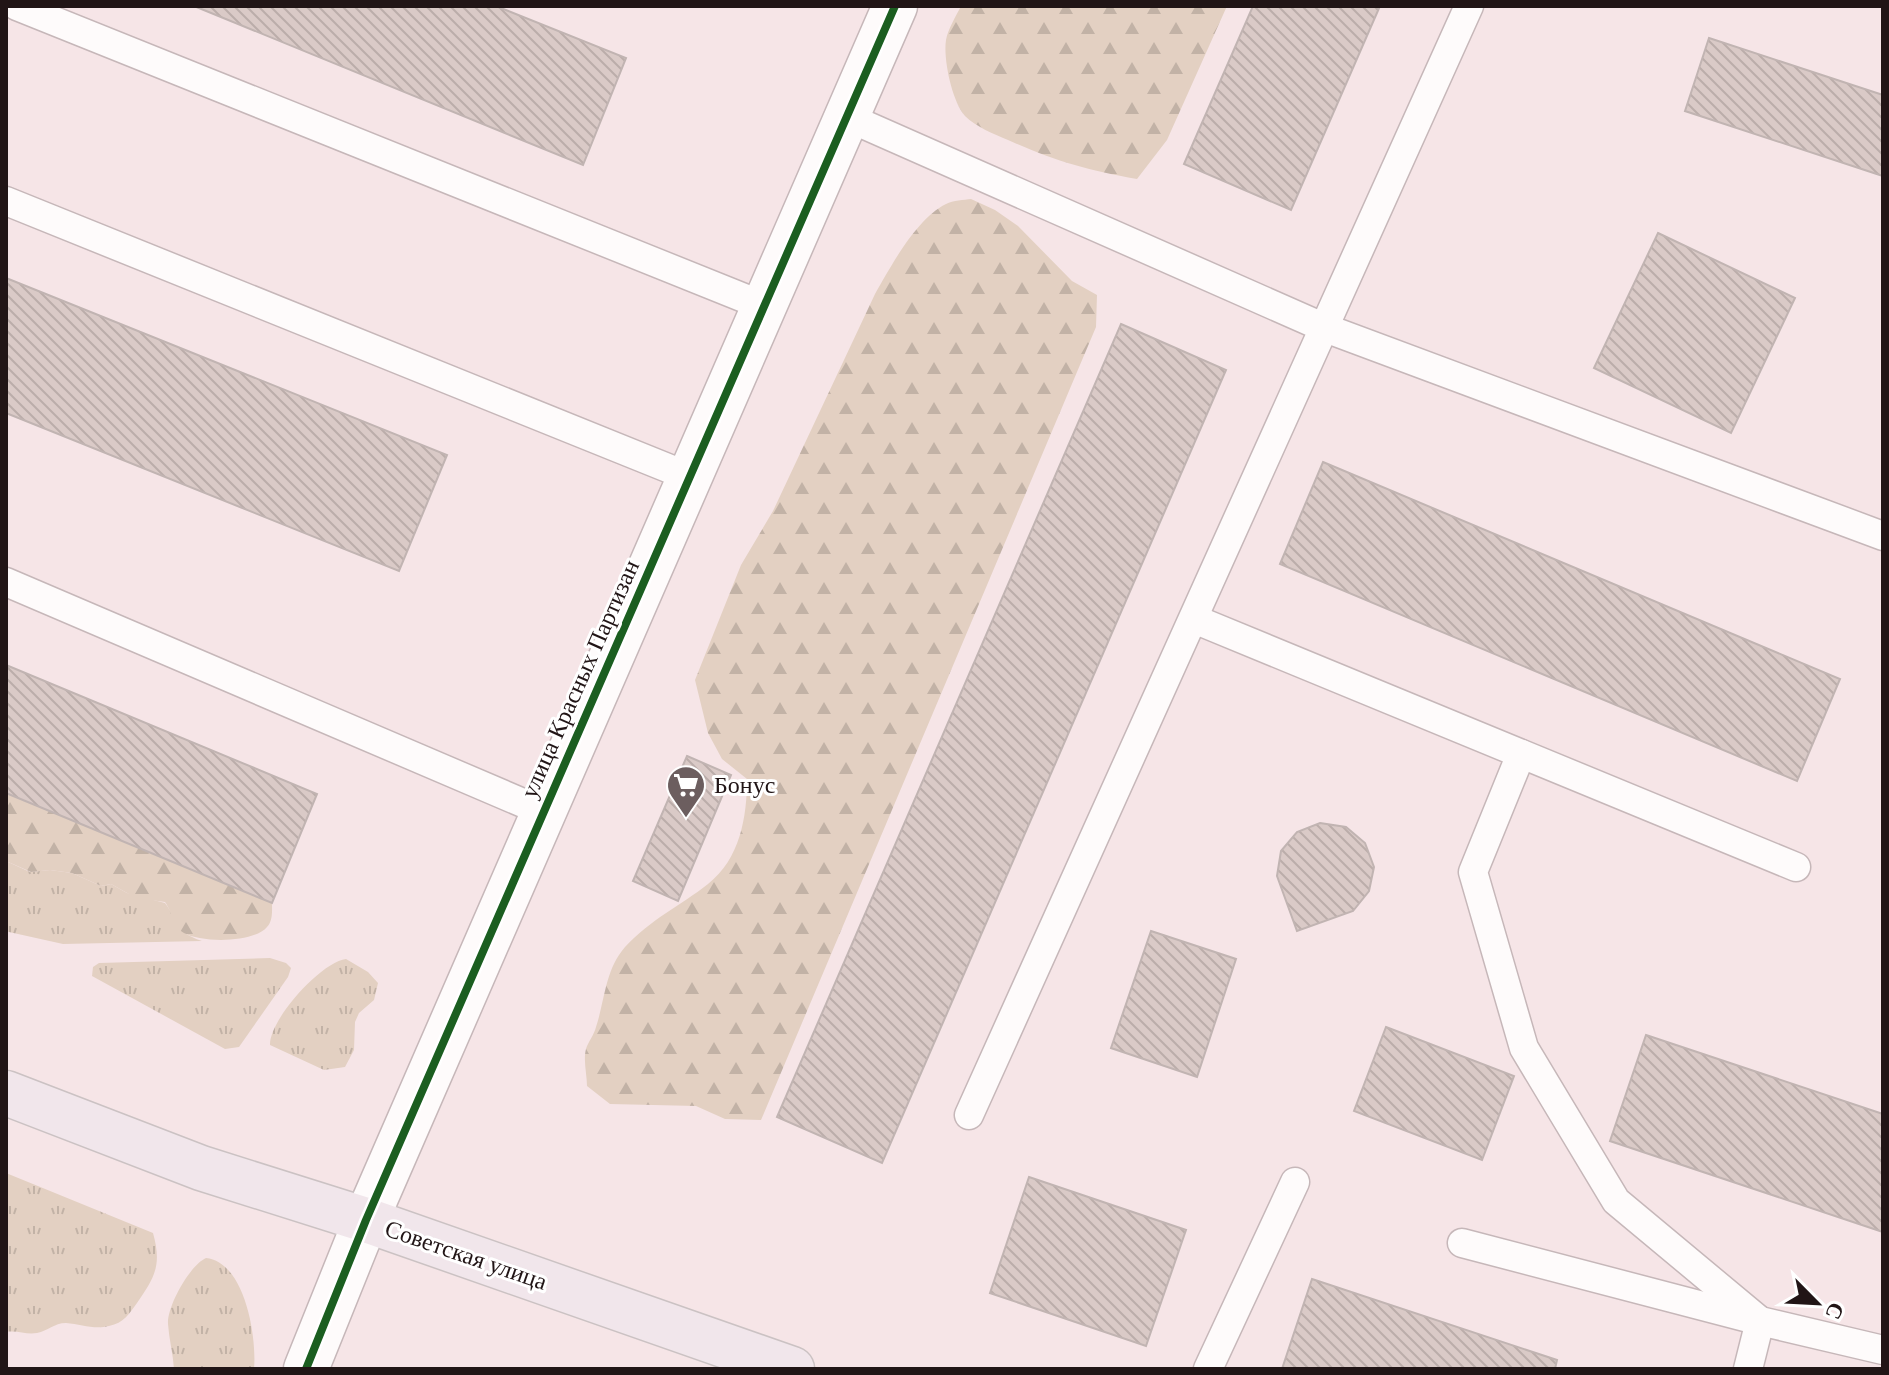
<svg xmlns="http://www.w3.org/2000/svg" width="1889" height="1375" viewBox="0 0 1889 1375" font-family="Georgia,serif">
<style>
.grass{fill:url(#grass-tufts)}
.forest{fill:url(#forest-firs)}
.building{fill:url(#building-back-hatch);stroke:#c1b4b2;stroke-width:2}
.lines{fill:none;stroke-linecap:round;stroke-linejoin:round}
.lane-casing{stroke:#c6b7b9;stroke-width:31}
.street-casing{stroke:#c6b7b9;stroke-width:47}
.primary-casing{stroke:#cbc2c3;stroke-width:47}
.lane{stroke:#fefbfb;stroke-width:28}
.street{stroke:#fefbfb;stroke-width:44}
.primary{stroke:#f1e6eb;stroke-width:44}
.cycleway-casing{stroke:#fff;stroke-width:13}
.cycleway{stroke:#1b5e20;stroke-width:8}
.labels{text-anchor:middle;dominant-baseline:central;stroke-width:6;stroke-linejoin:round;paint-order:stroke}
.street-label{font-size:24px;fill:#211516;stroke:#fff}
.poi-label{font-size:24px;fill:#211516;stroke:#fff;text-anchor:start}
</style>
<defs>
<pattern id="grass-tufts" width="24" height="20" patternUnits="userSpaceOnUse" patternTransform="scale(2)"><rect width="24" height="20" fill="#e3d0c2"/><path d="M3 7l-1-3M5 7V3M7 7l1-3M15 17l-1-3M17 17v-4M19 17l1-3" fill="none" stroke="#c2b2a6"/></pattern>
<pattern id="forest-firs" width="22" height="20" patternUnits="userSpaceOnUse" patternTransform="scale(2)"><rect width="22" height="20" fill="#e3d0c2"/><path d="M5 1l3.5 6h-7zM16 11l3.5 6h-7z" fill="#c2b2a6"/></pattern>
<pattern id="building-back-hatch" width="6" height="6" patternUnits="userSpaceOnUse" patternTransform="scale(2)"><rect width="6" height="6" fill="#dacac7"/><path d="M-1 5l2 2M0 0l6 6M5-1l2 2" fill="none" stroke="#bbadaa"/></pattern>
</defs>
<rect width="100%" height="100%" fill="#f6e5e7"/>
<!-- grass -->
<g class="grass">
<path d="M6 861 30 872 50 870 72 873 101 886 111 884 127 893 165 903C180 923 173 931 202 941L63 944 9 932 6 931Z"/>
<polygon points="270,958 286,963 291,968 288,977 239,1047 225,1049 92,976 93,967 99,963"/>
<path d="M346 959 368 972 378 983 374 1000 359 1013 355 1022 354 1050 345 1067 324 1070 270 1045C269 1020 321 962 346 959Z"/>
<path d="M6 1173 153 1233C162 1265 155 1277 137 1303 129 1314 124 1323 109 1326 94 1330 81 1324 66 1323 54 1323 48 1331 37 1333 26 1335 18 1330 6 1332Z"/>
<path d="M206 1258C245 1262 257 1337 254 1369H174C173 1354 169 1339 168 1324 167 1306 190 1265 206 1258Z"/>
</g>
<!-- forest -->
<g class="forest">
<path d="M961 6H1227L1167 140 1137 179C1087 170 1055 161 1008 140 994 134 976 127 965 116 952 101 943 59 946 40 948 29 956 16 961 6Z"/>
<path d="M971 199 995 210 1018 226 1072 281 1097 295 1096 327 761 1120 725 1119 696 1106 610 1104 587 1086C587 1075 583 1060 586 1049 588 1042 594 1035 596 1027 605 1000 605 970 625 947 651 919 680 906 708 884 740 859 747 817 747 779L722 759 708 733 695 680 741 565 773 511 875 294C891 266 916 219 946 204 953 200 964 200 971 199Z"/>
<path d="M6 793 272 903C272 911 273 921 267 927 254 943 201 943 184 933 171 925 173 913 165 902L136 898 111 884 101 886 72 873 50 870 31 872 6 861Z"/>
</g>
<!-- building -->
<g class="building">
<polygon points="194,6 496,6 626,58 583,165"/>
<polygon points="1253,6 1380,6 1291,210 1184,164"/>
<polygon points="1709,38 1883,95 1883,176 1685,111"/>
<polygon points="1658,233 1795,298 1731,433 1594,368"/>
<polygon points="6,278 447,455 399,571 6,413"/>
<polygon points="1121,324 1226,370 882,1163 777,1117"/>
<polygon points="1323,462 1840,679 1797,781 1280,564"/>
<polygon points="6,665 317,794 272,903 6,793"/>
<polygon points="687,756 731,775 678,901 633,881"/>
<polygon points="1320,823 1346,827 1365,843 1374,867 1369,891 1353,911 1297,931 1277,876 1281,851 1297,832"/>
<polygon points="1151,931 1236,959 1197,1077 1111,1048"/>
<polygon points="1386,1027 1514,1076 1482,1160 1354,1111"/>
<polygon points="1646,1035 1883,1114 1883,1232 1610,1141"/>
<polygon points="1029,1177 1186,1230 1146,1346 990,1293"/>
<polygon points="1312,1279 1557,1360 1555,1369 1282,1369"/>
</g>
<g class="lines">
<defs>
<g id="lane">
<polyline points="17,6 764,306"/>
<polyline points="847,117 1325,328 1883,536"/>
<polyline points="6,201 690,477"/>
<polyline points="6,582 544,812"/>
<polyline points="1194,619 1796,867"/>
<polyline points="1521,754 1473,872 1524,1048 1616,1201 1760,1321"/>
<polyline points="969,1115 1469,6"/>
<polyline points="1462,1243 1760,1321 1883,1350"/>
<polyline points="1208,1369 1295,1182"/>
<polyline points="1748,1369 1760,1321"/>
</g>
<polyline id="street" points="306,1369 366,1220 895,6"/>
<polyline id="primary" points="6,1093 201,1168 366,1220 792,1369"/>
</defs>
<!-- lane casing -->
<use href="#lane" class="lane-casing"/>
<!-- street casing -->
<use href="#street" class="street-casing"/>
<!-- primary casing -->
<use href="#primary" class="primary-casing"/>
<!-- lane -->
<use href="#lane" class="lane"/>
<!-- street -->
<use href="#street" class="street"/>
<!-- primary -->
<use href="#primary" class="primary"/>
<defs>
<polyline id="cycleway" points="306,1369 366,1220 895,6"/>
</defs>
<!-- cycleway casing -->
<use href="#cycleway" class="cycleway-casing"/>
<!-- cycleway -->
<use href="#cycleway" class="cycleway"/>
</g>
<!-- icons -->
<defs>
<symbol id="supermarket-pin" viewBox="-11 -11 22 30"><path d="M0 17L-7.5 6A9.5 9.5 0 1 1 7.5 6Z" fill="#6c5e5f" stroke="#fff"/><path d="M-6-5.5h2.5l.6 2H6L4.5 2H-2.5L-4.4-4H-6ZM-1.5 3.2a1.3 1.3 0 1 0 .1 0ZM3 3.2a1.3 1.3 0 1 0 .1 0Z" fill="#fff"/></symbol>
</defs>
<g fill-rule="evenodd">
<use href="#supermarket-pin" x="664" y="763" width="44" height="60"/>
</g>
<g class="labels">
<!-- street labels -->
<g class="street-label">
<text transform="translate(580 679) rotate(-66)">улица Красных Партизан</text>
<text transform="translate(466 1255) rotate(19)">Советская улица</text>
</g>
<!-- poi labels -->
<g class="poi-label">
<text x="714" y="785">Бонус</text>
</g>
</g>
<!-- border -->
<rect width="1889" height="1375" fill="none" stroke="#211516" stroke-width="16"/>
<!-- north arrow -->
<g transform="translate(1817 1303) rotate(114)" stroke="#ffffff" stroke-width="6" paint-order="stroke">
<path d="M0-6L14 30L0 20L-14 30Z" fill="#211516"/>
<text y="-12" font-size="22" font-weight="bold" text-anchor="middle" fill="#211516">С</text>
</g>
</svg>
